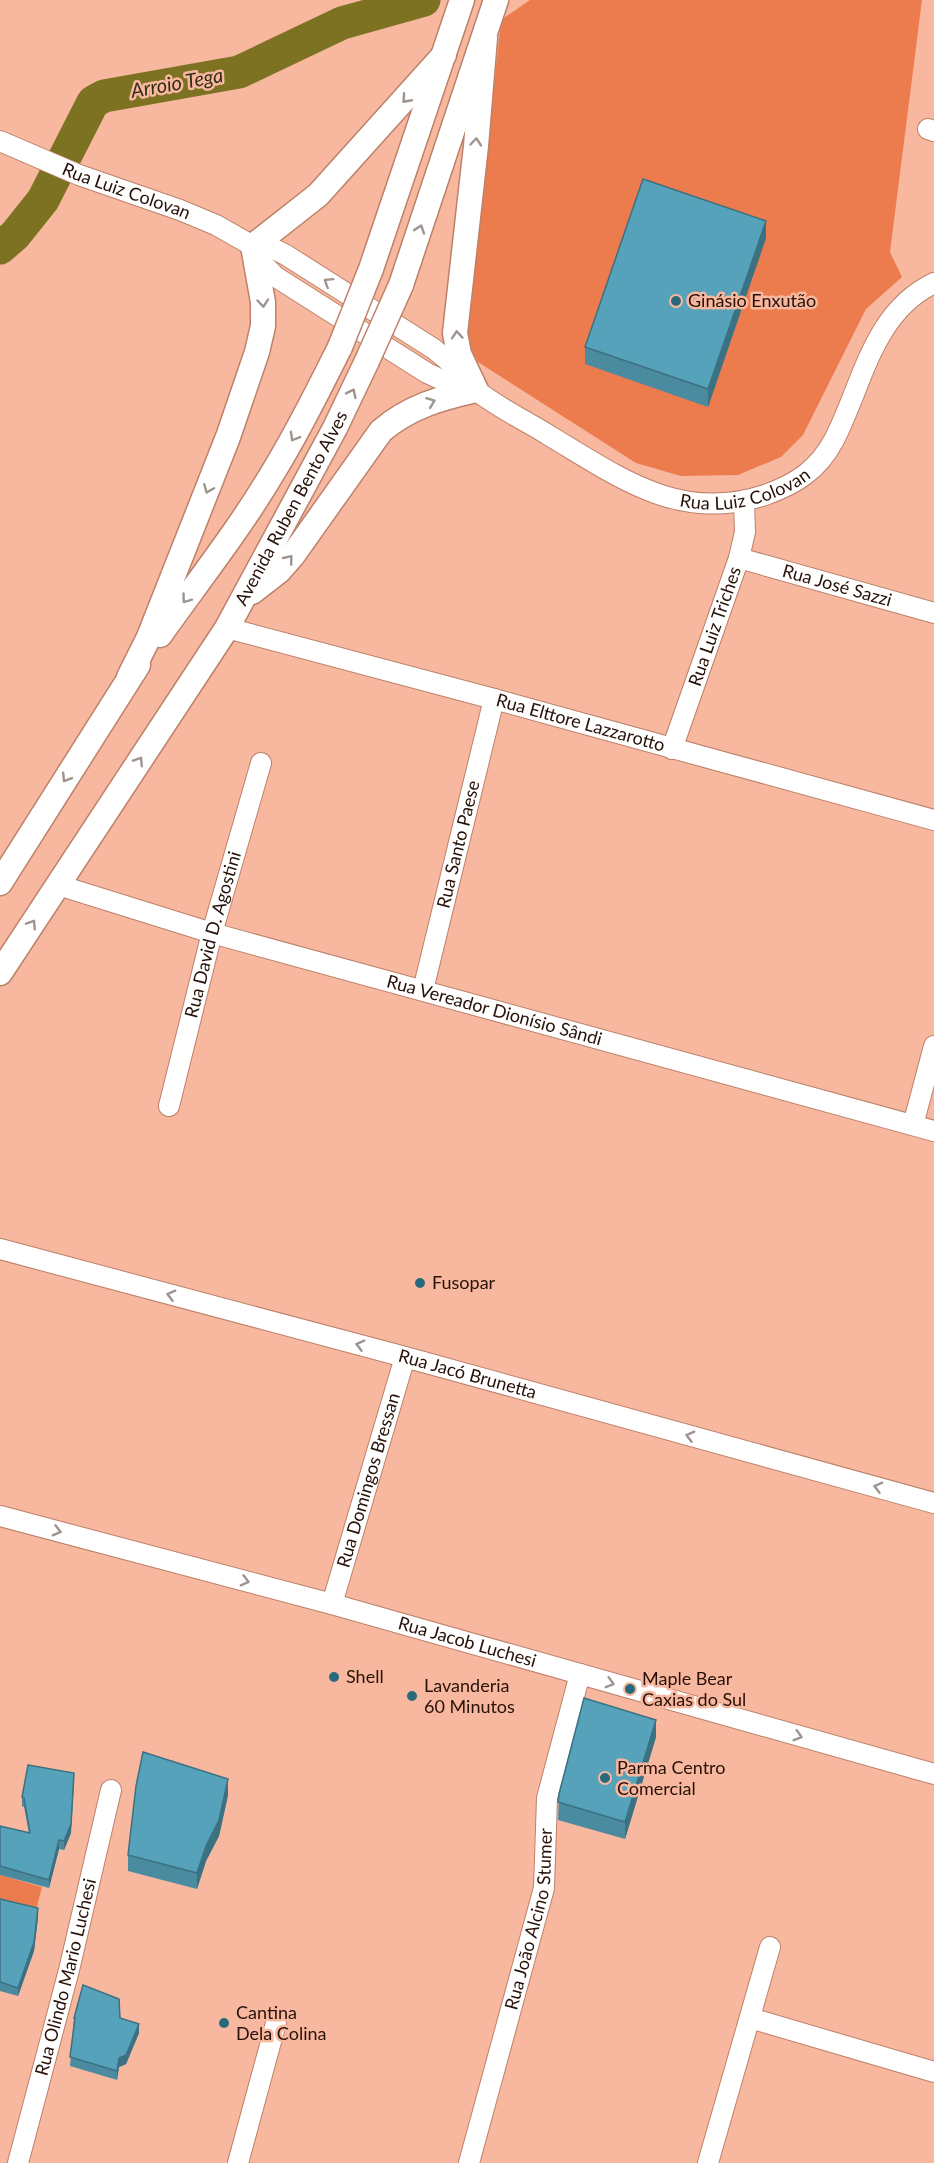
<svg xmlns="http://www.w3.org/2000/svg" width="934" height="2163" viewBox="0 0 934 2163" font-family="Lato,sans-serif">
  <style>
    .green { fill: #ec7b4e }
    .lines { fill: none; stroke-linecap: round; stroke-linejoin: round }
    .river { stroke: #7c7221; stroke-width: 33 }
    .minor-casing { stroke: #bd8069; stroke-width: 22 }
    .major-casing { stroke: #bd8069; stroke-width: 27 }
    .minor { stroke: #fff; stroke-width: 20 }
    .major { stroke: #fff; stroke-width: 24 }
    .major-bridge-casing { stroke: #bd8069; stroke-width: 27; stroke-linecap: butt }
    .major-bridge { stroke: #fff; stroke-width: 24 }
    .wall { fill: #4a8ba0 }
    .shaded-wall { fill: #3c7182 }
    .building { fill: #56a2ba; stroke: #3c7182; stroke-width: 1.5 }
    .oneway { stroke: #9e9490 }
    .poi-dot { fill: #29697d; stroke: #f8b89f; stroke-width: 2 }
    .labels { text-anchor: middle; stroke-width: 5; stroke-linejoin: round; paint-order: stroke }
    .street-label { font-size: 18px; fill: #271108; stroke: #f8b89f }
    .poi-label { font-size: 18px; fill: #271108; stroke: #f8b89f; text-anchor: start }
    .water-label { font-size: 20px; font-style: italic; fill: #312e15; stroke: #f8b89f }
  </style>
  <rect width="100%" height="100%" fill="#f8b89f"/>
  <g class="green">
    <polygon points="530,0 922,0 890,252 902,277 866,309 803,435 781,457 738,475 681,476 636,463 478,362 464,337 461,313 488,146 501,20"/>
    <polygon points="0,1875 42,1887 36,1910 0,1901"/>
  </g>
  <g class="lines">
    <polyline class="river" points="0,248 15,235 43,200 93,102 104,96 239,72 342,23 424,0"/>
    <g class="minor-casing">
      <g id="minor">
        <polyline points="928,129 934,131"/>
        <path id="s1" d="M0,141l79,34 101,35 36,15 37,21 17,1 16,8 148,94c7,6 15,12 21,18 7,7 13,17 22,24 22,17 49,30 73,45 70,42 130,87 215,59 31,-11 53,-25 69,-55 29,-56 38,-127 100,-157"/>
        <polyline points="255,251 263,264 276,277 427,373 449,383 476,390"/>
        <path id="s2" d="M739,558l195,55"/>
        <path id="s3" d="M227,628l267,71 440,121"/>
        <path id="s4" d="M672,749l67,-191 6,-26 -1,-30"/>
        <path id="s5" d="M58,885l154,48 722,198"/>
        <path id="s6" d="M423,990l71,-291"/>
        <path id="s7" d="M169,1106l43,-173 49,-170"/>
        <polyline points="913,1125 934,1046"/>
        <path id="s8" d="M0,1249l405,108 529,146"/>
        <path id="s9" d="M0,1516l332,88 602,170"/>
        <path id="s10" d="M332,1604l73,-247"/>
        <polyline points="750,2018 934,2072"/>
        <path id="s11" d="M18,2163l51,-193 42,-180"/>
        <polyline points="238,2163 276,2023"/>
        <path id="s12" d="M469,2163l75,-275 3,-90 33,-124"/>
        <polyline points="708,2163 770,1947"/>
      </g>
    </g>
    <g class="major-casing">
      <g id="major">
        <polyline points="371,269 462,0"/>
        <polyline points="401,285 496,0"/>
        <path d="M252,592l27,-21 14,-16 88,-124c28,-24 59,-33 95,-41l-17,-36 -4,-21 21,-187 9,-108"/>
        <path d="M160,635c39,-55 81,-108 115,-166 24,-39 44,-80 65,-122"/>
        <polyline points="129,677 149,637 228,437 257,352 263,326 263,302 253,246 318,195 444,55"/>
        <polyline points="0,883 138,665"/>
        <path id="s13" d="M0,973l227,-345 108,-200 32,-67"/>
      </g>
    </g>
    <use href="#minor" class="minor"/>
    <use href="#major" class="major"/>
    <g class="major-bridge-casing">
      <g id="major-bridge">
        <polyline points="340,347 371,269"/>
        <polyline points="367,361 401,285"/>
      </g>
    </g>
    <use href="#major-bridge" class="major-bridge"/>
  </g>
  <g class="wall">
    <polygon points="766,238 708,407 585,364 585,347"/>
    <polygon points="656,1737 625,1839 558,1820 559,1794"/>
    <polygon points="74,1782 71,1833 64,1850 59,1849 49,1888 0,1875 0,1826 29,1833 24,1807 22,1806 22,1797"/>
    <polygon points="228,1795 219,1836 206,1861 197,1889 128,1871 128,1855"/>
    <polygon points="0,1899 38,1917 34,1951 18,1996 0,1991"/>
    <polygon points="74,2018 120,2018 139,2033 126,2064 119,2067 117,2080 70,2066"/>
  </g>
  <g class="shaded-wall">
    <polygon points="766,221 766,238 708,407 708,389"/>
    <polygon points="656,1720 656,1737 625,1839 625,1822"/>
    <polygon points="74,1773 71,1833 64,1850 64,1841"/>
    <polygon points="228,1779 228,1795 219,1836 206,1861 197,1889 197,1873"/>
    <polygon points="59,1840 59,1849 49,1888 49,1880"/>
    <polygon points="38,1908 38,1917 34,1951 18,1996 18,1988"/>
    <polygon points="139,2024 139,2033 126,2064 119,2067 117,2080 117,2071 119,2058"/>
  </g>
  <g class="building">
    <polygon points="643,179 766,221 708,389 585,347"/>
    <polygon points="584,1698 656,1720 625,1822 558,1802 559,1794"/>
    <polygon points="143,1752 228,1779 219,1820 206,1846 197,1873 128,1855 136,1786"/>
    <polygon points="28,1765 74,1773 71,1824 64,1841 59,1840 49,1880 0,1866 0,1826 30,1833 24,1798 22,1797"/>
    <polygon points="0,1899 38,1908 34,1942 18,1988 0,1982"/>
    <polygon points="83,1985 119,1999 120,2018 139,2024 126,2055 119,2058 117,2071 70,2057 75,2018 74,2018"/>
  </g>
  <defs><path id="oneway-chevron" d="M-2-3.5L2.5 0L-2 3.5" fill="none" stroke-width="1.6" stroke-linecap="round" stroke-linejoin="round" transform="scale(1.5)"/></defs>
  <g class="oneway">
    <use href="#oneway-chevron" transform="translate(406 99) rotate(132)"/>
    <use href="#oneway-chevron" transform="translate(476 142) rotate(-85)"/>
    <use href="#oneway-chevron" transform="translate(420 229) rotate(-71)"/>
    <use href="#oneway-chevron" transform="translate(328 282) rotate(-148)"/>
    <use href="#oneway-chevron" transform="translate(263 303) rotate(85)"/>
    <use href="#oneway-chevron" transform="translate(457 335) rotate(-94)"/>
    <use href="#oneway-chevron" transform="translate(352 393) rotate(-64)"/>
    <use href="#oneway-chevron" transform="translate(431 402) rotate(-21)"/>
    <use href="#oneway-chevron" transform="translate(294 437) rotate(120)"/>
    <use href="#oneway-chevron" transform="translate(208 489) rotate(112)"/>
    <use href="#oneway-chevron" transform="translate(289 559) rotate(-51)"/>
    <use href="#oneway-chevron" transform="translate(186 599) rotate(126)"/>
    <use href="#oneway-chevron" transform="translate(139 761) rotate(-57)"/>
    <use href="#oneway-chevron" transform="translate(66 778) rotate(122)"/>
    <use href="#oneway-chevron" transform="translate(32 924) rotate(-57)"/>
    <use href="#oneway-chevron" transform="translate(171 1295) rotate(-165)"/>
    <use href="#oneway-chevron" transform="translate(360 1345) rotate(-165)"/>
    <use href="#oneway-chevron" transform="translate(690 1436) rotate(-165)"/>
    <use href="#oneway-chevron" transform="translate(878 1487) rotate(-165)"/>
    <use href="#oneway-chevron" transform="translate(57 1531) rotate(15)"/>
    <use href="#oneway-chevron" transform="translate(245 1581) rotate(15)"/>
    <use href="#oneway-chevron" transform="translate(610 1683) rotate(16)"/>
    <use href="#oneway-chevron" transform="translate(798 1736) rotate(16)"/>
  </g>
  <g class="poi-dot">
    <circle cx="676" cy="301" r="6"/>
    <circle cx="420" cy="1283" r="6"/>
    <circle cx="334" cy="1677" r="6"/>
    <circle cx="630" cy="1689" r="6"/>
    <circle cx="412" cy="1696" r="6"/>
    <circle cx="605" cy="1778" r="6"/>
    <circle cx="224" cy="2023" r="6"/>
  </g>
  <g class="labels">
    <g class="street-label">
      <text dy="6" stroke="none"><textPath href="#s1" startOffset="136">Rua Luiz Colovan</textPath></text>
      <text dy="6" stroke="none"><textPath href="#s1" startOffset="844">Rua Luiz Colovan</textPath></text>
      <text dy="6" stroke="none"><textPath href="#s13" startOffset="549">Avenida Ruben Bento Alves</textPath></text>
      <text dy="6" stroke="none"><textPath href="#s2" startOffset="102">Rua José Sazzi</textPath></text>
      <text dy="6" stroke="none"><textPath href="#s4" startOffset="130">Rua Luiz Triches</textPath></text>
      <text dy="6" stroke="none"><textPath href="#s3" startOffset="366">Rua Elttore Lazzarotto</textPath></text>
      <text dy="6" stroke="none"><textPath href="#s6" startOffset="150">Rua Santo Paese</textPath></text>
      <text dy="6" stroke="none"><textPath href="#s7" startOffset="177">Rua David D. Agostini</textPath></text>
      <text dy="6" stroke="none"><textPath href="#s5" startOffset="454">Rua Vereador Dionísio Sândi</textPath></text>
      <text dy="6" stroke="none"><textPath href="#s8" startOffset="484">Rua Jacó Brunetta</textPath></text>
      <text dy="6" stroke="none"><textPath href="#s10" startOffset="129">Rua Domingos Bressan</textPath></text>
      <text dy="6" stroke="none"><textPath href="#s9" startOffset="484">Rua Jacob Luchesi</textPath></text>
      <text dy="6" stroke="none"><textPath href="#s12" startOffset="252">Rua João Alcino Stumer</textPath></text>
      <text dy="6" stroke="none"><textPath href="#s11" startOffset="192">Rua Olindo Mario Luchesi</textPath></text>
    </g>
    <g class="poi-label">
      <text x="688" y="307">Ginásio Enxutão</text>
      <text x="432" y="1289">Fusopar</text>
      <text x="346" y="1683">Shell</text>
      <text x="642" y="1685">Maple Bear<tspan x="642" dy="21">Caxias do Sul</tspan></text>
      <text x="424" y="1692">Lavanderia<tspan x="424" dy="21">60 Minutos</tspan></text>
      <text x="617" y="1774">Parma Centro<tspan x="617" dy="21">Comercial</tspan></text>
      <text x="236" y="2019">Cantina<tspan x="236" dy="21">Dela Colina</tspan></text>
    </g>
    <g class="water-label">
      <text transform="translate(177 83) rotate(-10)" y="7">Arroio Tega</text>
    </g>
  </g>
</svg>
